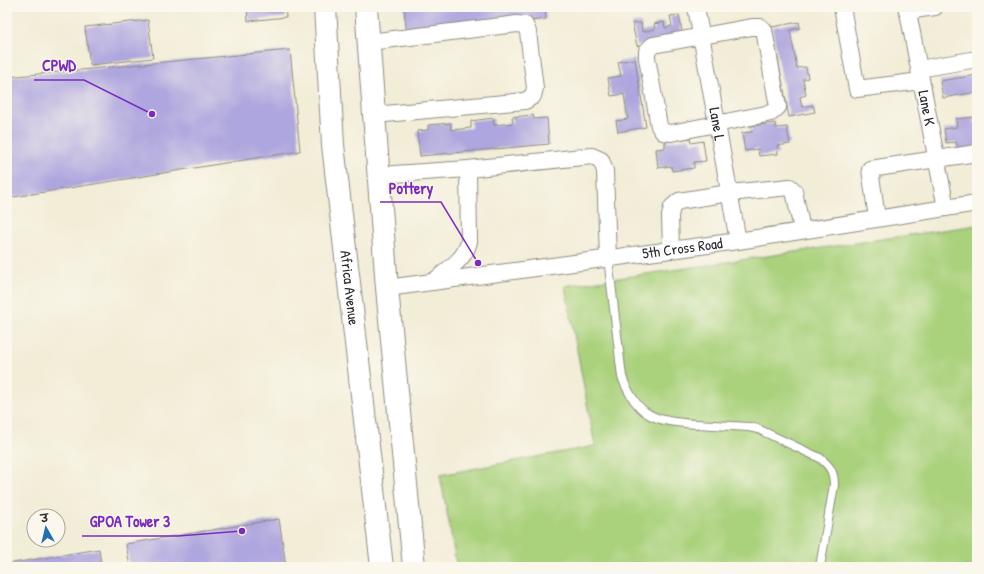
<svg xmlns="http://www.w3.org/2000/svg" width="984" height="574" viewBox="0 0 984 574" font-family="'Patrick Hand','Playpen Sans Deva',sans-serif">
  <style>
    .green { fill: #aad27d; stroke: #6a7e54 }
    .building { fill: #aea6de }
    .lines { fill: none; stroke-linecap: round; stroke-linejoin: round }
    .service-casing { stroke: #8e8c81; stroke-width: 10 }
    .minor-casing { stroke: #8e8c81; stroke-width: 18 }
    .secondary-casing { stroke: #8e8c81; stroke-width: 24 }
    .service { stroke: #fff; stroke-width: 8 }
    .minor { stroke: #fff; stroke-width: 16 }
    .secondary { stroke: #fff; stroke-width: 22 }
    .labels { text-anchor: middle; stroke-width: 3; stroke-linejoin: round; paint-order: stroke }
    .street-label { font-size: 15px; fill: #2b2b2b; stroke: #fbf7ec }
    .leader { fill: none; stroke: #7b2cbf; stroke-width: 1.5 }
    .callout-dot { fill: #7b2cbf; stroke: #fbf7ec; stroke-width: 1.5 }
    .callout-label { font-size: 16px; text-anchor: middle; font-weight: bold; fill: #7b2cbf; stroke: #fbf7ec; stroke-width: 3; stroke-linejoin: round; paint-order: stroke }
  </style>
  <rect width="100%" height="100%" fill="#fbf7ec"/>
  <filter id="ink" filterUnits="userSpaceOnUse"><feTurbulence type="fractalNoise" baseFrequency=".025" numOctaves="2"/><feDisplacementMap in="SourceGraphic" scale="8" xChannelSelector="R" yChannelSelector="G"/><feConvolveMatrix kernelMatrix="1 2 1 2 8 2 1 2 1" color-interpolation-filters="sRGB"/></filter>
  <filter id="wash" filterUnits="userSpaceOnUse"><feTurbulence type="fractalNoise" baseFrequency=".012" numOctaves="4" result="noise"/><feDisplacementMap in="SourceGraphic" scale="16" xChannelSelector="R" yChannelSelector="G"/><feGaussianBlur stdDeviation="0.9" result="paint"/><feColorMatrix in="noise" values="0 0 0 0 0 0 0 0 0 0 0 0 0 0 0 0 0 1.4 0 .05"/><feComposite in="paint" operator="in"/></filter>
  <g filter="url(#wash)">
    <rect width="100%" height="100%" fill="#f2edd7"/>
    <polygon class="green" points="977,225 977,567 457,567 440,475 595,446 565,286"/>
    <g id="blocks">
      <g class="building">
        <polygon points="247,7 285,7 286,17 248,21"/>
        <polygon points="415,7 545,7 546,19 407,36 404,8"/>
        <polygon points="679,15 683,37 637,46 632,23 641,23 642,32 655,29 654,24 664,22 665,28 672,26 670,16"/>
        <polygon points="148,20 153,58 90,65 85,27"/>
        <polygon points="799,22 800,28 790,30 797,68 806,67 808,78 803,79 806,95 800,97 802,107 813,105 815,112 789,117 772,27"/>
        <polygon points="290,50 300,151 7,198 7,77"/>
        <polygon points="635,59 646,127 618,132 616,121 628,119 624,94 611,96 608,78 621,76 618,62"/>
        <polygon points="977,75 977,92 943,98 940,81"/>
        <polygon points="533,115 534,119 547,118 549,144 420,156 417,131 428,130 428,125 451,123 451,130 471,128 471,121 493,118 494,125 513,123 512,117"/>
        <polygon points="974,117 974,123 977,123 977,147 958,150 956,142 946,143 944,129 957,127 956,119"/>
        <polygon points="775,123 776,128 787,127 790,144 777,146 778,154 759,156 758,149 745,151 742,133 752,132 751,126"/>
        <polygon points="690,138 691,143 703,141 706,161 694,162 694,168 672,171 671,166 658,168 656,149 665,148 665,142"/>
        <polygon points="279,519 286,567 130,567 126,544"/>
        <polygon points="99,549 101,567 7,567 7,564"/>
      </g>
    </g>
  </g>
  <g filter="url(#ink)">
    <use href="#blocks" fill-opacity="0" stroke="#8e8c81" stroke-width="1"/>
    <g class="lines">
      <g class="service-casing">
        <path id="service" d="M608,258l14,119c16,41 33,44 74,47 18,1 35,2 53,3l9,2 62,29c10,8 14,14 14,27l-14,82"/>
      </g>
      <g class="minor-casing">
        <g id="minor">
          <path id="s1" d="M696,7l42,234"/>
          <polyline points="842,7 857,89 921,81"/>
          <path id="s2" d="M907,7l39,201"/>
          <polyline points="907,11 935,7"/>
          <polygon points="752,27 761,27 764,30 778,107 771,113 671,133 663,132 659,126 647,58 647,51 653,45"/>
          <polyline points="369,42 517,24 525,25 528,32 535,88 533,96 525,101 374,115"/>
          <polyline points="919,69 977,59"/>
          <polyline points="379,175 468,169 592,156 601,160 605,171 608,258"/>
          <polyline points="877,218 870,169 977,153"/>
          <polyline points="671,250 670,216 672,207 679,201 729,193 790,187 794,191 802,230"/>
          <path d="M433,282c14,-12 33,-23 36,-41l-1,-72"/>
          <path id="s3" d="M387,288l351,-47 239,-38"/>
        </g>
      </g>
      <g class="secondary-casing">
        <g id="secondary">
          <path id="s4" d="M325,7l8,138 49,422"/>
          <polyline points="366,7 387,288 414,567"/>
        </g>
      </g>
      <use href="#service" class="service"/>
      <use href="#minor" class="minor"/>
      <use href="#secondary" class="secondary"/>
    </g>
  </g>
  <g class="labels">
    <g class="street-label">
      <text dy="5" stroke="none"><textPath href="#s2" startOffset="103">Lane K</textPath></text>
      <text dy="5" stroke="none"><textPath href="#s1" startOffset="119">Lane L</textPath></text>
      <text dy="5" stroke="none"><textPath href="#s3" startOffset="298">5th Cross Road</textPath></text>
      <text dy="5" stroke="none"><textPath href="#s4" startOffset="282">Africa Avenue</textPath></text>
    </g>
  </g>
  <path class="leader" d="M152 114L84 80H34M478 263L441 202H380M242 531L178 536H82"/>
  <g class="callout-dot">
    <circle cx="152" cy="114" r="4"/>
    <circle cx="478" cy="263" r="4"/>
    <circle cx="242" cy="531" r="4"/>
  </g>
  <g class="callout-label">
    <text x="59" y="71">CPWD</text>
    <text x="411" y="194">Pottery</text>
    <text x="130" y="527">GPOA Tower 3</text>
  </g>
  <rect width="984" height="574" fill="none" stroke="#fbf7ec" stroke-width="24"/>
  <g transform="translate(46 528) rotate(352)"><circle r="19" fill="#fbf7ec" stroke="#a8a59f"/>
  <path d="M0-3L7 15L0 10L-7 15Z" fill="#1f6fb2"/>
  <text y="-6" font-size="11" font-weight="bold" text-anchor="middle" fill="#2b2b2b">उ</text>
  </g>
</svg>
